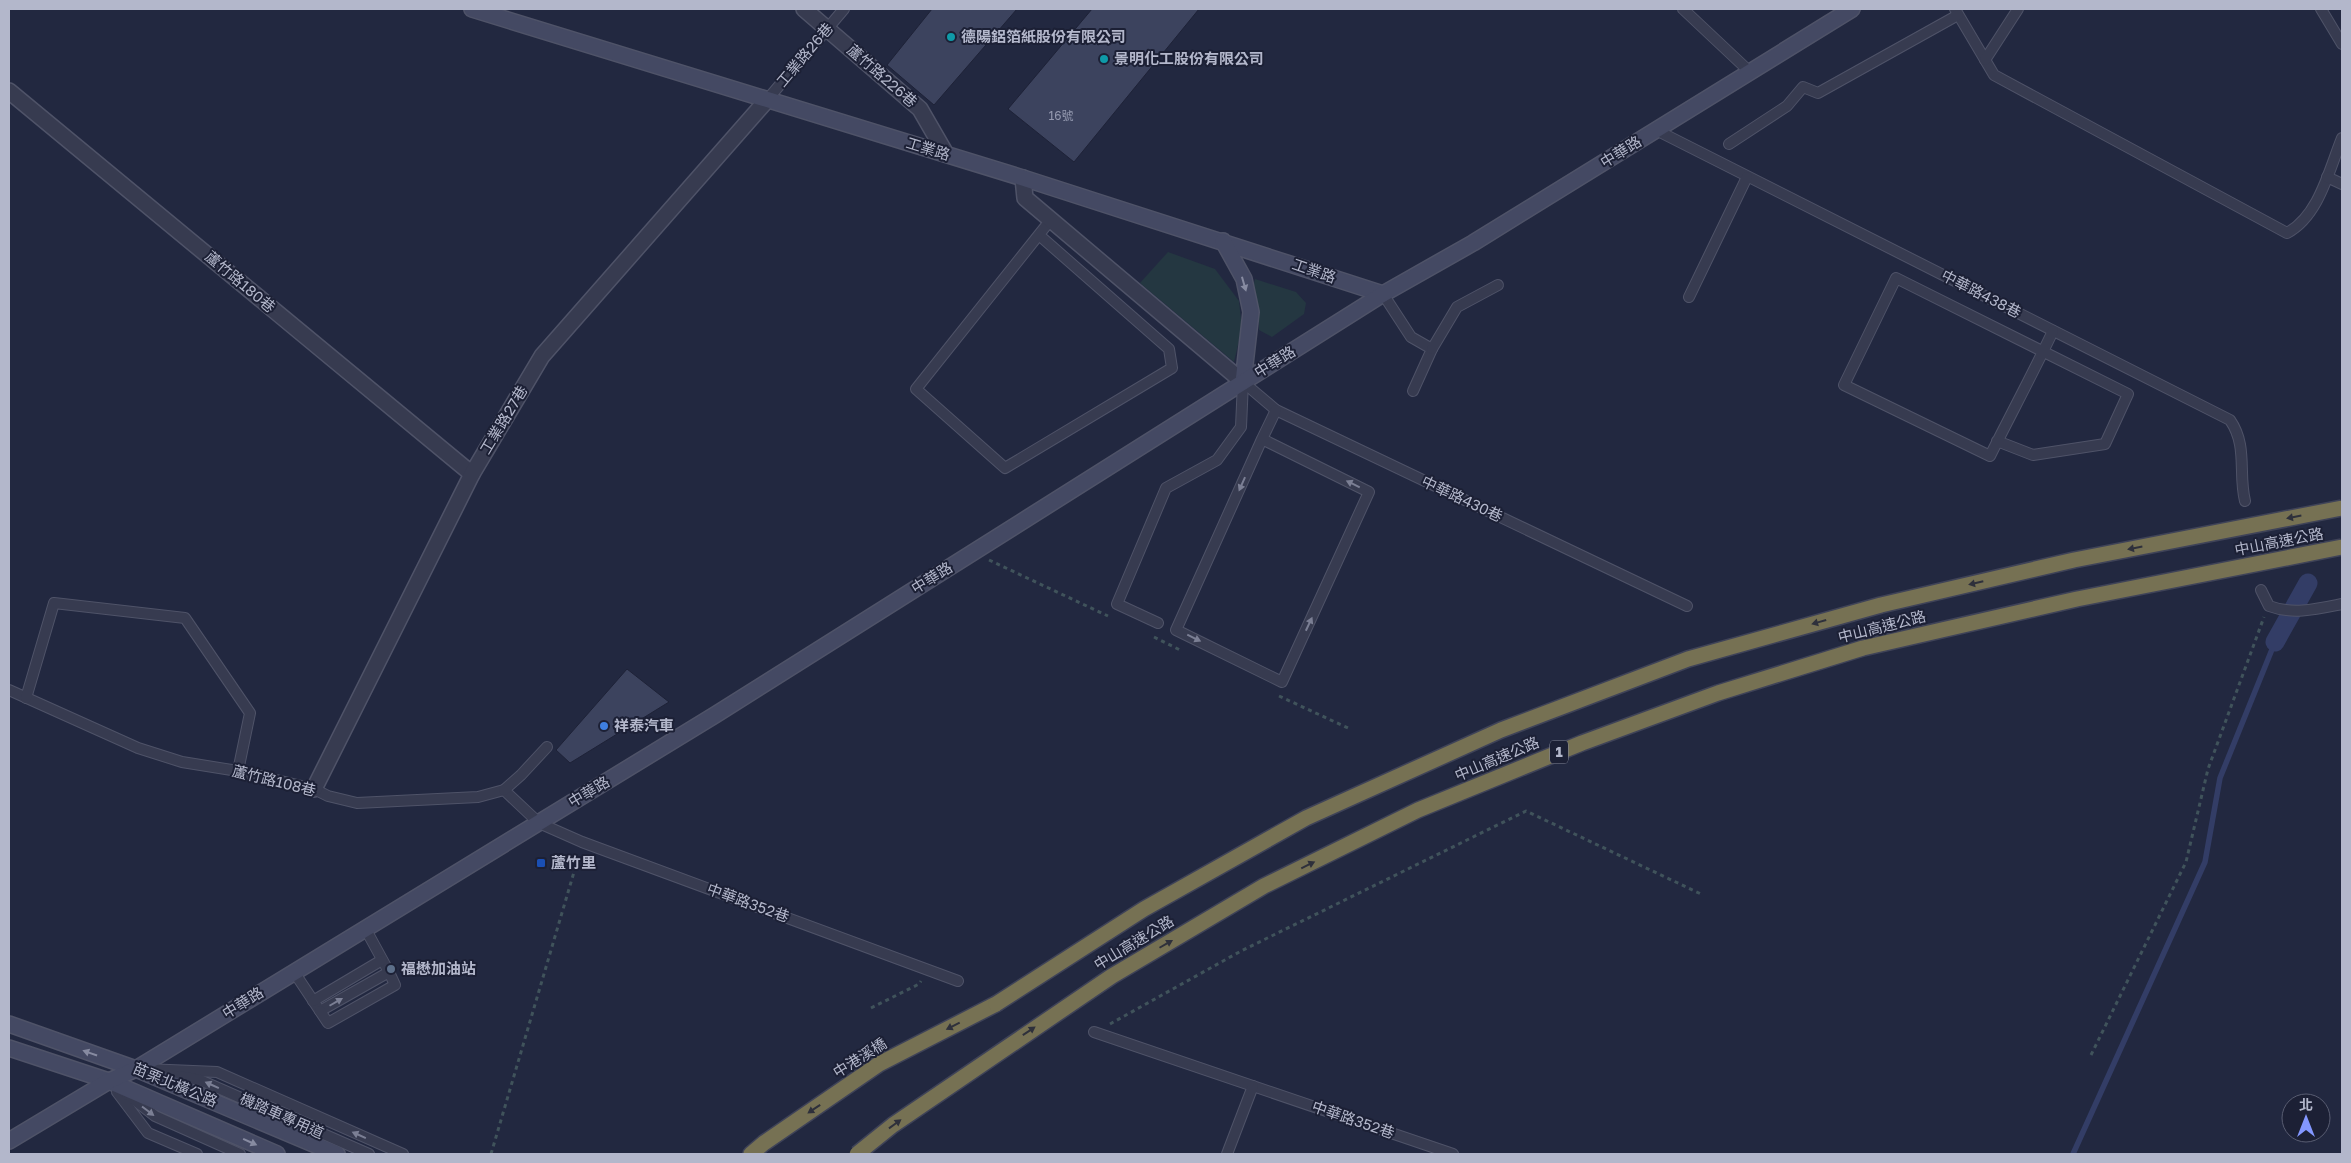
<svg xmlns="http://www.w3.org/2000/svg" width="2351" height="1163" viewBox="0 0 2351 1163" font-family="'Golos Text','Noto Sans TC',sans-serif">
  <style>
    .green { fill: #243741 }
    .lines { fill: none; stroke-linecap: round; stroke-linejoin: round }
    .stream { stroke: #333d66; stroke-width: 5.5 }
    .canal { stroke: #333d66; stroke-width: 19 }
    .building { fill: #3c435e; stroke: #1e2237 }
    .lane-casing { stroke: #4f5368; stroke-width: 12 }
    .street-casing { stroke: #4f5368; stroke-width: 18 }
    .secondary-casing { stroke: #4f5368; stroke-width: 18 }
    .highway-casing { stroke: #3f4358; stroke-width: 18 }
    .path { stroke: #40535b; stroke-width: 3; stroke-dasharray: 4 4; stroke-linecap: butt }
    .lane { stroke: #373b50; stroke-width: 10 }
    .street { stroke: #373b50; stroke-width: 15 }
    .secondary { stroke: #444963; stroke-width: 15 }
    .highway { stroke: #767153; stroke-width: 15 }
    .highway-bridge-casing { stroke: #3f4358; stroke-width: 18; stroke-linecap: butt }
    .highway-bridge { stroke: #767153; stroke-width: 15 }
    .oneway { fill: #878ba1 }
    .oneway2 { fill: #7b7f94 }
    .oneway3 { fill: #2e303b }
    .culture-dot { fill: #0f9aa8; stroke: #1c2035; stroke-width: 2 }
    .shop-dot { fill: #3f7fe0; stroke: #1c2035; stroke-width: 2 }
    .transit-dot { fill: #1a4fb4; stroke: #1c2035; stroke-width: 2 }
    .service-dot { fill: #5c6f8a; stroke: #1c2035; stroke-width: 2 }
    .labels { text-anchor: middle; stroke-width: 4; stroke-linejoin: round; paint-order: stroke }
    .number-label { font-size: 12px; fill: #959ab0 }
    .shield { fill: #1c2035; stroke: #868a9e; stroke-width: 1 }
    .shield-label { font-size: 14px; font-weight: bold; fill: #b3b7cb }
    .poi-label { font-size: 15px; font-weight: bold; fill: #b3b7cb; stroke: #1c2035; text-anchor: start }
    .street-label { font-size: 15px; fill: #b3b7cb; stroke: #1c2035 }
  </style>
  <rect width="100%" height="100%" fill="#222840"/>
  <g class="green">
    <polygon points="1168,252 1215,269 1239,301 1242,328 1234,362 1140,283"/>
    <polygon points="1255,279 1296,292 1306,303 1304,314 1272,337 1259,330 1259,309 1253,287"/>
  </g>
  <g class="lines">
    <polyline class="stream" points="2073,1154 2205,862 2220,778 2275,642"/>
    <polyline class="canal" points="2275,642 2308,583"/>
  </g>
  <g class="building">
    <polygon points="932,9 1017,9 934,105 887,65"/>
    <polygon points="1092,9 1199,9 1074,162 1008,109"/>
    <polygon points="627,669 669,702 570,763 556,750"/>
  </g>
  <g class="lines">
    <g class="lane-casing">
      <g id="lane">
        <polyline points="1683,9 1750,72"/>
        <path d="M1955,9l39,66 293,158c32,-17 42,-63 55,-95"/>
        <polyline points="2321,9 2342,44"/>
        <polyline points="1985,60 2018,9"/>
        <polyline points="767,100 844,9"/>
        <path d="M1656,130l574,290c18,26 8,53 15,81"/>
        <polyline points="1729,144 1787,106 1803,87 1818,93 1958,15"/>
        <polyline points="2327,177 2342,184"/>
        <polyline points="1039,235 1169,349 1172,368 1005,468 916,389 1045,227 1051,220"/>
        <polyline points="1383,294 1411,337 1432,349 1413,391"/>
        <polyline points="1689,297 1747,177"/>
        <polyline points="1432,349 1457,307 1498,285"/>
        <polyline points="1243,382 1276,410 1687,606"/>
        <polyline points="1262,439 1369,492 1282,682 1176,630 1262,439 1276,410"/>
        <path d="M1997,441l36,14 72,-11 23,-50 -232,-116 -52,107 146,71c21,-42 43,-83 63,-125"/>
        <path d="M2261,590l8,16c24,9 48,3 73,-2"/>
        <polyline points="1158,623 1117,604 1166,488 1217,460 1241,427 1243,382"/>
        <polyline points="9,690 138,748 182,762 238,771 314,789 328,796 357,803 478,797 504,790 539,823 582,842 958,981"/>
        <polyline points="26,698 54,603 185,618 250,713 238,771"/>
        <polyline points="504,790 521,775 547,747"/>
        <polyline points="294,972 320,1011 389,972 365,928"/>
        <polyline points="313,1001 382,960"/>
        <polyline points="320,1011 328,1023 395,985 389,972"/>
        <polyline points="1094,1032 1453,1154"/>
        <polyline points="145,1069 217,1072 403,1154"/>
        <polyline points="179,1076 200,1080 369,1154"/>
        <polyline points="117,1092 148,1133 197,1154"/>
        <polyline points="124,1092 155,1116 240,1154"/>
        <polyline points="1227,1154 1253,1086"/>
      </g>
    </g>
    <g class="street-casing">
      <g id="street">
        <polyline points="804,9 920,109 946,154"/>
        <polyline points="9,91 472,474"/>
        <polyline points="1023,178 1025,198 1243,382"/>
        <polyline points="314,789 472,474 542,356 767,100"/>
      </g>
    </g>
    <g class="secondary-casing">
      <g id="secondary">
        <polyline points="472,9 1023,178 1383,294"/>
        <polyline points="1223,241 1244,279 1251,312 1243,382"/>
        <polyline points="9,1024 136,1069 337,1154"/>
        <polyline points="9,1048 109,1081 277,1154"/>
        <polyline points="9,1141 109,1081 136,1069 715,715 1383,294 1473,243 1852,9"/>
      </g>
    </g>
    <g class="highway-casing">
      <polyline id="highway" points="751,1154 764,1143 879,1064 996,1004"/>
    </g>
    <g class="path">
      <polyline points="989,560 1108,616"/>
      <polyline points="1154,637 1182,651"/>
      <polyline points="1279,696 1348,728"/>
      <polyline points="871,1008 919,984 921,981"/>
      <polyline points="1110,1024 1241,951 1526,811 1701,894"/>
      <polyline points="2091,1055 2186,862 2208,769 2264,617"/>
      <polyline points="491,1154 579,855"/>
    </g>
    <use href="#lane" class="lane"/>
    <use href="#street" class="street"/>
    <use href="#secondary" class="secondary"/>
    <use href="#highway" class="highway"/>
    <g class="highway-bridge-casing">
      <g id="highway-bridge">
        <polyline points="996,1004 1144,909 1306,818 1501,730 1688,659 1881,605 2074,560 2342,508"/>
        <polyline points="857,1154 893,1125 1112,976 1264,886 1418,810 1582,743 1718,693 1863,648 2077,599 2342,547"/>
      </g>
    </g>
    <use href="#highway-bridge" class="highway-bridge"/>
  </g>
  <defs><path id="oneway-solid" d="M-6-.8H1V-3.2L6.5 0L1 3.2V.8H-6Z" transform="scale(1.25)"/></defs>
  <g class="oneway">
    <use href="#oneway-solid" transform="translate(1244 284) rotate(74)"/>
    <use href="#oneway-solid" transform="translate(90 1053) rotate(-161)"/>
    <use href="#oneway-solid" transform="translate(250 1142) rotate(24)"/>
  </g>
  <g class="oneway2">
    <use href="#oneway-solid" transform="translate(1242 484) rotate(114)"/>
    <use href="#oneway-solid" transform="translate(1353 484) rotate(-154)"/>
    <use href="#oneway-solid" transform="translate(1309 624) rotate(-65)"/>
    <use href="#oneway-solid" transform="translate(1194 638) rotate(26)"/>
    <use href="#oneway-solid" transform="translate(336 1002) rotate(-30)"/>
    <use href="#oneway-solid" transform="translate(212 1085) rotate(-156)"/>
    <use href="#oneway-solid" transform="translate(148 1111) rotate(37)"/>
    <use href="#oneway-solid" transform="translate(359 1135) rotate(-156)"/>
  </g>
  <g class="oneway3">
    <use href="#oneway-solid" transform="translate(2294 517) rotate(169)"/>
    <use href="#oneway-solid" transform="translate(2135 548) rotate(169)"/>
    <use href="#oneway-solid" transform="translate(1976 583) rotate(167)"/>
    <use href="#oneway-solid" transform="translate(1819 622) rotate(164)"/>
    <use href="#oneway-solid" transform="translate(1308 865) rotate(-26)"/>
    <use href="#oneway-solid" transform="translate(1166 944) rotate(-30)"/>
    <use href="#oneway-solid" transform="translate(953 1026) rotate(153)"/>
    <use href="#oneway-solid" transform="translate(1029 1031) rotate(-34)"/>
    <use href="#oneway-solid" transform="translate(814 1109) rotate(146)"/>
    <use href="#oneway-solid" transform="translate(895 1124) rotate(-36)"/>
  </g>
  <g class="culture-dot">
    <circle cx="951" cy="37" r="5"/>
    <circle cx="1104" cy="59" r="5"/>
  </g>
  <circle class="shop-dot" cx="604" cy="726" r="5"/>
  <rect class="transit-dot" x="536" y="858" width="10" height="10" rx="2.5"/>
  <circle class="service-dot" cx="391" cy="969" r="5"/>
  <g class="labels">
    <g class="number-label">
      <text x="1061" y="120">16號</text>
    </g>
    <rect class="shield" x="1550" y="740.5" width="18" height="23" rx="4"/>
    <g class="shield-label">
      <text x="1559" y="757">1</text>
    </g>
    <g class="poi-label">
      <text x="961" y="42">德陽鋁箔紙股份有限公司</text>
      <text x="1114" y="64">景明化工股份有限公司</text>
      <text x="614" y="731">祥泰汽車</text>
      <text x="551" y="868">蘆竹里</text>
      <text x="401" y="974">福懋加油站</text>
    </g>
    <g class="street-label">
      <text transform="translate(805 55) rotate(-50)" y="5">工業路26巷</text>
      <text transform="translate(882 76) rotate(41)" y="5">蘆竹路226巷</text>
      <text transform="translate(928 149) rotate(17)" y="5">工業路</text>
      <text transform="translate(1621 152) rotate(-32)" y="5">中華路</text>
      <text transform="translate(1314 271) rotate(19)" y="5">工業路</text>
      <text transform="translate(240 282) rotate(40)" y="5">蘆竹路180巷</text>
      <text transform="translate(1981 294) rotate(27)" y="5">中華路438巷</text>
      <text transform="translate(1275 362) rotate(-32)" y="5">中華路</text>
      <text transform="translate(504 420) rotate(-59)" y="5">工業路27巷</text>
      <text transform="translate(1462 499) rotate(25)" y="5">中華路430巷</text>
      <text transform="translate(2279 542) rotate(-11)" y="5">中山高速公路</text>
      <text transform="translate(932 578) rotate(-32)" y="5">中華路</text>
      <text transform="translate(1882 627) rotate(-14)" y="5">中山高速公路</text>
      <text transform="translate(1497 759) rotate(-23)" y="5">中山高速公路</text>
      <text transform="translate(274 781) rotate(14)" y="5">蘆竹路108巷</text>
      <text transform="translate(589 792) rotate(-31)" y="5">中華路</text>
      <text transform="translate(748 903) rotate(20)" y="5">中華路352巷</text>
      <text transform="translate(1134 943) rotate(-31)" y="5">中山高速公路</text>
      <text transform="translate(243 1003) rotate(-32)" y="5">中華路</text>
      <text transform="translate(860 1058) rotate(-32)" y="5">中港溪橋</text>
      <text transform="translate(175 1085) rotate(23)" y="5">苗栗北橫公路</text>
      <text transform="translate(282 1116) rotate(24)" y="5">機踏車專用道</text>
      <text transform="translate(1353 1120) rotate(19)" y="5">中華路352巷</text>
    </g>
  </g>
  <rect width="2351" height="1163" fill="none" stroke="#b3b7cb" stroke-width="20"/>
  <g transform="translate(2306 1118)"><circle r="24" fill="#1c2035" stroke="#585c71"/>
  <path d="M0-4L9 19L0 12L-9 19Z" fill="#8397ff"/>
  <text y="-8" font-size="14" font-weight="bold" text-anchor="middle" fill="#b3b7cb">北</text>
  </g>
</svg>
